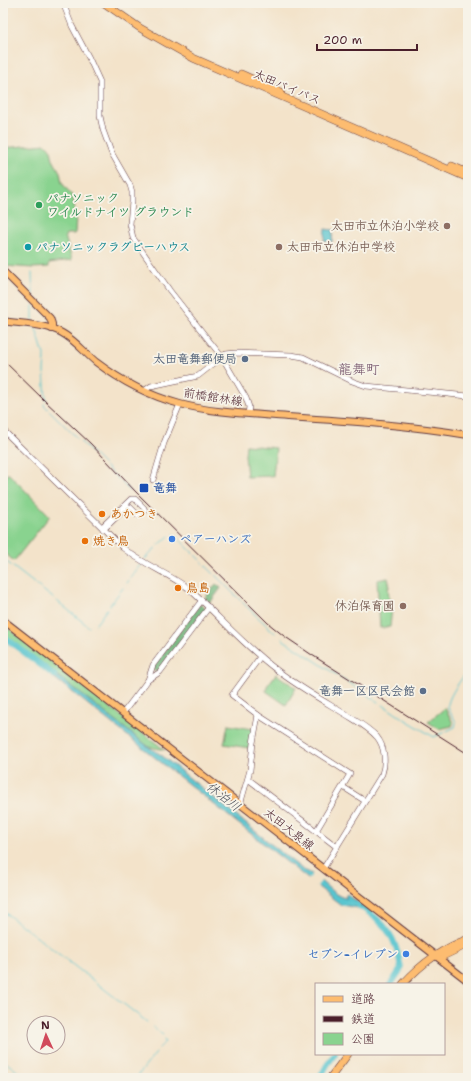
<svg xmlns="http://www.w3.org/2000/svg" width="471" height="1081" viewBox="0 0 471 1081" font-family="'Shantell Sans','Klee One',sans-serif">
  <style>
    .green { fill: #89d38f; stroke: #6a795d }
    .forest { fill: #6eb57a; stroke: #5c6a52 }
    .water { fill: #58c5cf; stroke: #51727d }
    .pier { fill: #f3e3ca }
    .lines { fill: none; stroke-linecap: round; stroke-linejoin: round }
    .stream { stroke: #58c5cf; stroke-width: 1 }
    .river { stroke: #58c5cf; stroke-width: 6 }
    .minor-casing { stroke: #633c43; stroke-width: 6 }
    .major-casing { stroke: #633c43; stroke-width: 8 }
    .highway-casing { stroke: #633c43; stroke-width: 8 }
    .minor { stroke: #fff; stroke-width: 5 }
    .major { stroke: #fdbc6f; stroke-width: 6 }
    .highway { stroke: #fdbc6f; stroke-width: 7 }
    .rail { stroke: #4a1f2b; stroke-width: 1 }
    .leisure-dot { fill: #2e9e5b; stroke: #f7f3e8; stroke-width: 1.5 }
    .education-dot { fill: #8d6e63; stroke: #f7f3e8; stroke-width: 1.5 }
    .culture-dot { fill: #0f9aa8; stroke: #f7f3e8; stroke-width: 1.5 }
    .service-dot { fill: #5c6f8a; stroke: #f7f3e8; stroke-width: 1.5 }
    .transit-dot { fill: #1a4fb4; stroke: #f7f3e8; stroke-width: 1.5 }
    .food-dot { fill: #e8710a; stroke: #f7f3e8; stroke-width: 1.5 }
    .shop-dot { fill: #3f7fe0; stroke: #f7f3e8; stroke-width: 1.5 }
    .labels { text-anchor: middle; stroke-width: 3.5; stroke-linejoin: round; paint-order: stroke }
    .street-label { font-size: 12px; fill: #4a1f2b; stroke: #f7f3e8 }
    .leisure-label { font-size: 12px; font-weight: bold; fill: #27864d; stroke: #f7f3e8; text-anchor: start }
    .education-label { font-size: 12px; font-weight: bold; fill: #785e54; stroke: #f7f3e8; text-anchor: end }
    .culture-label { font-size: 12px; font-weight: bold; fill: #0d838f; stroke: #f7f3e8; text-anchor: start }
    .service-label { font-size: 12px; font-weight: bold; fill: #4e5e75; stroke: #f7f3e8; text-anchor: end }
    .transit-label { font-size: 12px; font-weight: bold; fill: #164399; stroke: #f7f3e8; text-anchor: start }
    .food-label { font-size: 12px; font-weight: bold; fill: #c56008; stroke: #f7f3e8; text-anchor: start }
    .shop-label { font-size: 12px; font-weight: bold; fill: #366cbe; stroke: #f7f3e8; text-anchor: start }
    .water-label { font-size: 13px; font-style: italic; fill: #4e515c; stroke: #f7f3e8 }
    .quarter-label { font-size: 14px; fill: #725169; stroke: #f7f3e8 }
  </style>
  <rect width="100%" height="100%" fill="#f7f3e8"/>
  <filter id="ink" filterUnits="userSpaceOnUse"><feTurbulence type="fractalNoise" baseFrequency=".025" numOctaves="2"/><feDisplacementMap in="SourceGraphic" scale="8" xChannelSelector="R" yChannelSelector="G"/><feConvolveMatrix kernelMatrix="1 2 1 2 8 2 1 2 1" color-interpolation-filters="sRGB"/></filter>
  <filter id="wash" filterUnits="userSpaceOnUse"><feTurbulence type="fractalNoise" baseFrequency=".012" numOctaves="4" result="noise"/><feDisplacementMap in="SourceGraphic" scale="16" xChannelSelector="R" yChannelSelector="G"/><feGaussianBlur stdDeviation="0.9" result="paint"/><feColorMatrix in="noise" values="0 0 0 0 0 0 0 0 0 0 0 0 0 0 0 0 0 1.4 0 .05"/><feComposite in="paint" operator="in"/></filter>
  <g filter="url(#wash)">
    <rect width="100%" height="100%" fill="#f3e3ca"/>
    <g class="green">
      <polygon points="46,144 51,150 53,160 60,172 62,183 73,197 76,217 75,233 74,234 66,234 65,236 72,260 49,263 49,267 33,268 4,266 3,148"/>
      <polygon points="246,445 276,448 273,476 247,477 245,455"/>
      <polygon points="7,474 9,474 49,515 49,517 14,561 3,552 3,480"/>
      <polygon points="388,578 390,587 388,587 390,608 392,608 390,627 380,628 377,580"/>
      <polygon points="3,624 165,750 149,747 3,634"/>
      <polygon points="276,674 296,688 286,705 266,691 267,686"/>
      <polygon points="445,708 453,723 452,726 439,729 428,722"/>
      <polygon points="228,725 253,729 249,748 224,744"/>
    </g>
    <g class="forest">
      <polygon points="216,584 221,588 210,603 205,598"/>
      <polygon points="200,604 206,609 157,672 153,670 154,666"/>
    </g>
    <g class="water">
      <polygon points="325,229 333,230 332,242 324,241"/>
      <path d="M50,670l100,78 11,7 142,115c16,4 30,28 44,28l-2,-2 2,-2 17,13v2l-23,-4 -294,-233z"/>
    </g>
    <polygon class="pier" points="314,872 323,879 316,887 308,880"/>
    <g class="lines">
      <g class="stream">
        <polyline points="32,273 33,296"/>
        <polyline points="33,321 33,306"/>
        <polyline points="36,329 45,358 44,371 46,400"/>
        <polyline points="44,404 44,405 130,491"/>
        <polyline points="174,534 248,608 275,633"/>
        <polyline points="159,545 169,536"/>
        <polyline points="3,559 53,598"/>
        <polyline points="145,559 155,549"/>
        <polyline points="127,583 140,565"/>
        <polyline points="57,601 89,627"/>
        <polyline points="110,605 123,588"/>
        <polyline points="96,624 107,609"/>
        <polyline points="282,639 378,702"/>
        <path d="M383,705l18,12 33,20 21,-10 1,-5c-2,-4 -6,-9 -8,-14 -2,-8 12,-27 17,-34l3,-2"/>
        <polyline points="3,911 147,1022"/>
        <polyline points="153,1027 163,1035"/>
        <polyline points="159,1048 165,1042 164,1040"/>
        <polyline points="3,1060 26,1078"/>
        <polyline points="136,1078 156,1053"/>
      </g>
      <g class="river">
        <polyline points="3,636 54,675"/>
        <path d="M358,905c27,17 39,32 43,64l-10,15"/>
        <polyline points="320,1078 327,1065 335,1054"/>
      </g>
    </g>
  </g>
  <g filter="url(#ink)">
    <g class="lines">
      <g class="minor-casing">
        <g id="minor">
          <polyline points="63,3 72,26 89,58 100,82 100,116 103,130 111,152 130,185 132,192 132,202 130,224 133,238 170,291 222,357 246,398 249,407 248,414"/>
          <polyline points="144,391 151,386 198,376 222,357 226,354 235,353 291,355 303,357 352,381 366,386 468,396"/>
          <path d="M3,430l120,118c20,16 44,25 65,40 30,27 57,59 90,83 21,16 44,29 67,43 11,7 23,13 32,23 8,10 9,25 5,37l-59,95"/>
          <polyline points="153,480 164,443 180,404"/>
          <polygon points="131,499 135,499 144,508 145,511 141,515 138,515 130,507 127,507 106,527 103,529 104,525"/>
          <polyline points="260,657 232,695 258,715 350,774 316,831"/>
          <polyline points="148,680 160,672 209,607"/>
          <polyline points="123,713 148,680 153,665 202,600"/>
          <polyline points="248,779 337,847"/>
          <polyline points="343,787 365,801"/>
          <polyline points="240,805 250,770 253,743 258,715"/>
        </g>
      </g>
      <g class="major-casing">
        <g id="major">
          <polyline points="3,271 50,318 52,324 52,329"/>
          <path d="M3,321c18,3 43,3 59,12 13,7 23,20 34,29 25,19 54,34 84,42 34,9 72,10 108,13 60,4 120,8 180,18"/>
          <polyline points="3,620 468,981"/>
        </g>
      </g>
      <g class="highway-casing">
        <g id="highway">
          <polyline points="104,3 140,28 193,58 468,178"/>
          <polyline points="241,74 281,92"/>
          <polyline points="452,166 468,173"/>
          <polyline points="441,957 468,944"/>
          <path d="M403,984c18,-20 40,-36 65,-45"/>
          <polyline points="330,1078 348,1054"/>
        </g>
      </g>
      <use href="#minor" class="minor"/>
      <use href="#major" class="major"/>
      <use href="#highway" class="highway"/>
      <polyline class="rail" points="3,360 44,400 91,444 135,491 268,623 284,636 312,655 468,754"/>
    </g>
  </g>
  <circle class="leisure-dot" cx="39" cy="205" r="4"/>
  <g class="education-dot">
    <circle cx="447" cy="226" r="4"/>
    <circle cx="279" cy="247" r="4"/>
    <circle cx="403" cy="606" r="4"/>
  </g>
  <circle class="culture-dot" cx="28" cy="247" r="4"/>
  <g class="service-dot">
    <circle cx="245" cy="359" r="4"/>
    <circle cx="423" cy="691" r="4"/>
  </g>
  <rect class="transit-dot" x="139" y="483" width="10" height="10" rx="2"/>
  <g class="food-dot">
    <circle cx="102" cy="514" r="4"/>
    <circle cx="85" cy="541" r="4"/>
    <circle cx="178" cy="588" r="4"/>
  </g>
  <g class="shop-dot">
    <circle cx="172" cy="539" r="4"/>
    <circle cx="406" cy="954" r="4"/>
  </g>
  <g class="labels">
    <g class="street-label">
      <text transform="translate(287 87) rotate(23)" y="4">太田バイパス</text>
      <text transform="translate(213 397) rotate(9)" y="4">前橋館林線</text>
      <text transform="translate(289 829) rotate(38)" y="4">太田大泉線</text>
    </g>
    <g class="leisure-label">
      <text x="47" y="202">パナソニック<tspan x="47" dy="14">ワイルドナイツ グラウンド</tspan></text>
    </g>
    <g class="education-label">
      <text x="439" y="230">太田市立休泊小学校</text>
      <text x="287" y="251" text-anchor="start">太田市立休泊中学校</text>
      <text x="395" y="610">休泊保育園</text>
    </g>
    <g class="culture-label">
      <text x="36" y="251">パナソニックラグビーハウス</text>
    </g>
    <g class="service-label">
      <text x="237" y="363">太田竜舞郵便局</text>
      <text x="415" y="695">竜舞一区区民会館</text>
    </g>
    <g class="transit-label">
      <text x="153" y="492">竜舞</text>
    </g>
    <g class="food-label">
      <text x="110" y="518">あかつき</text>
      <text x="93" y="545">焼き鳥</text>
      <text x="186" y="592">鳥島</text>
    </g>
    <g class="shop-label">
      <text x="180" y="543">ペアーハンズ</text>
      <text x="398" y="958" text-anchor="end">セブン-イレブン</text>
    </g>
    <g class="water-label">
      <text transform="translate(224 796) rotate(38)" y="5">休泊川</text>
    </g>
    <g class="quarter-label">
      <text x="359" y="374">龍舞町</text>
    </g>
  </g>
  <rect width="471" height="1081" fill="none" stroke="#f7f3e8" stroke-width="16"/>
  <rect x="315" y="983" width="130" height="72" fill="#f7f3e8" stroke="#b29e9c"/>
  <rect x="323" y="996" width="20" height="6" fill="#fdbc6f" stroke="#b29e9c"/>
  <text x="351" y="1003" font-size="12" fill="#4a1f2b">道路</text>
  <rect x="323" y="1016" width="20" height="6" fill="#4a1f2b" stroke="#b29e9c"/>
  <text x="351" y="1023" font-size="12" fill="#4a1f2b">鉄道</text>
  <rect x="323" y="1033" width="20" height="12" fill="#89d38f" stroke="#b29e9c"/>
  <text x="351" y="1043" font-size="12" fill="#4a1f2b">公園</text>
  <g transform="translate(46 1035) rotate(357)"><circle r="19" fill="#f7f3e8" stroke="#b29e9c"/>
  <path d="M0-3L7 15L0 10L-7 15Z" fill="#d1495b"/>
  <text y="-6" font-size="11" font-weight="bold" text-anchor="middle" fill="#4a1f2b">N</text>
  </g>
  <path d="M317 44v6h100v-6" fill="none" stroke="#4a1f2b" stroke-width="2"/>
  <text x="323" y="44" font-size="12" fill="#4a1f2b" stroke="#f7f3e8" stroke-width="3" paint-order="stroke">200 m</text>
</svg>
